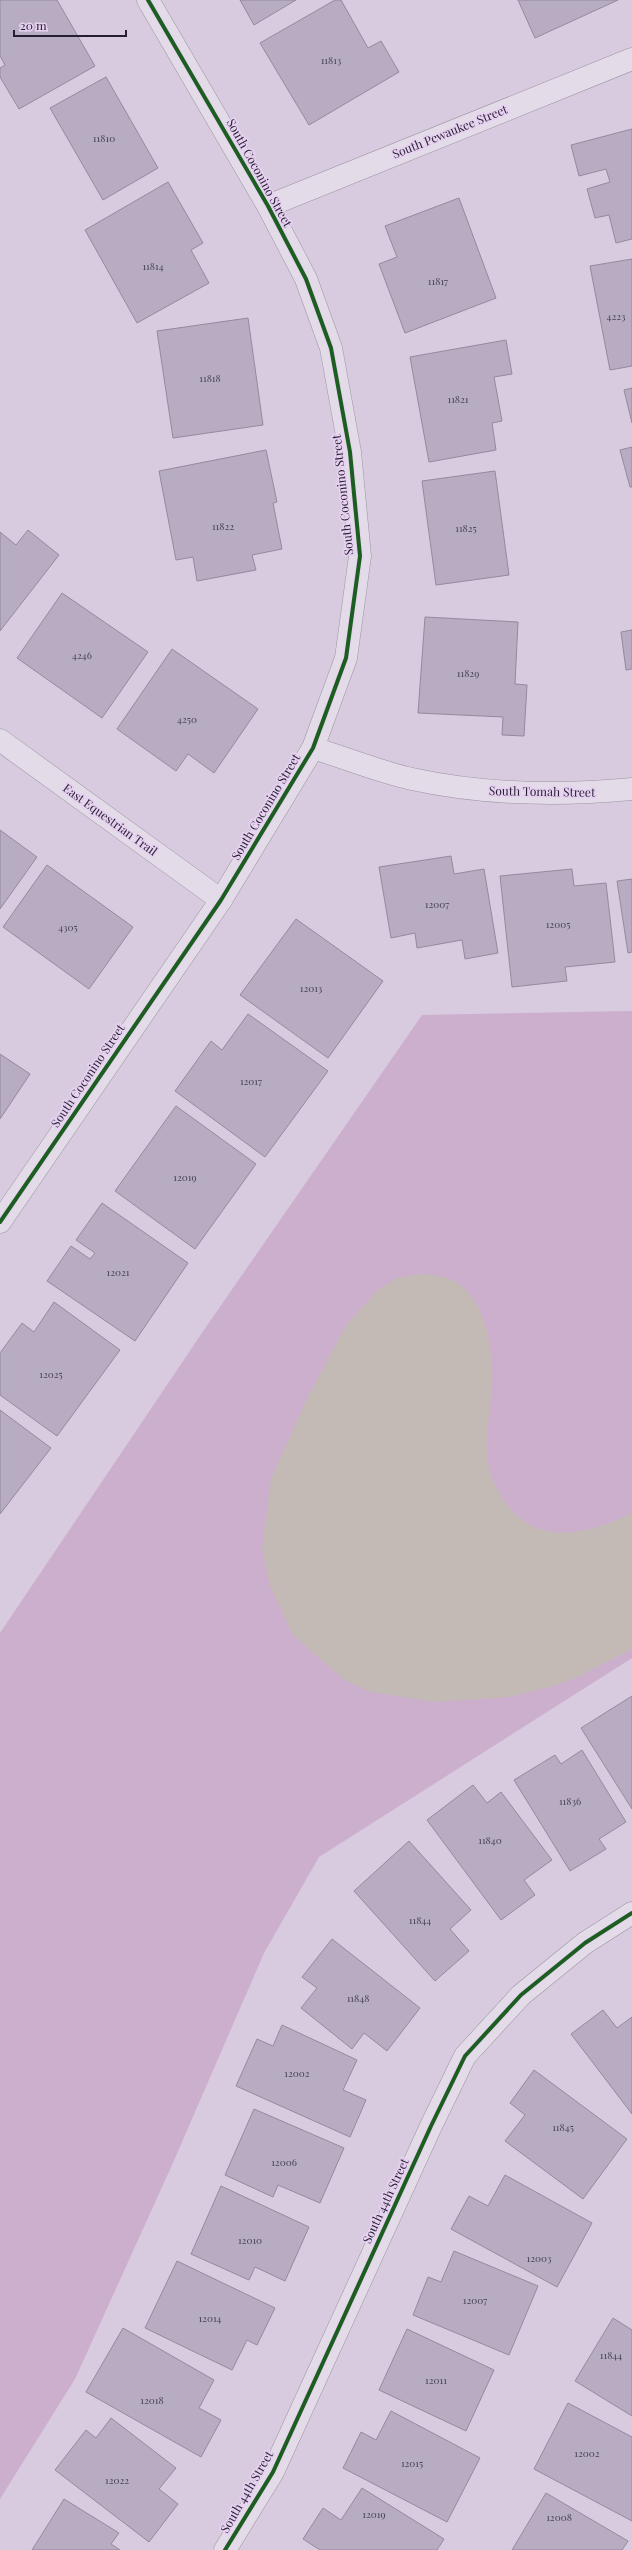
<svg xmlns="http://www.w3.org/2000/svg" width="632" height="2550" viewBox="0 0 632 2550" font-family="'Playfair Display',serif">
  <style>
    .green { fill: #ccaecd }
    .water { fill: #c3bab6 }
    .building { fill: #b7acc2; stroke: #948a9e }
    .lines { fill: none; stroke-linecap: round; stroke-linejoin: round }
    .minor-casing { stroke: #9d94a4; stroke-width: 23 }
    .minor { stroke: #e3dbe8; stroke-width: 22 }
    .cycleway-casing { stroke: #e6d1f0; stroke-width: 6 }
    .cycleway { stroke: #1b5e20; stroke-width: 4 }
    .labels { text-anchor: middle; stroke-width: 3.5; stroke-linejoin: round; paint-order: stroke }
    .number-label { font-size: 10px; fill: #4a4255 }
    .street-label { font-size: 12px; fill: #261e31; stroke: #e6d1f0 }
  </style>
  <rect width="100%" height="100%" fill="#d8cadf"/>
  <polygon class="green" points="632,1011 632,1658 319,1857 264,1953 172,2165 75,2379 0,2499 0,1633 206,1327 422,1015"/>
  <path class="water" d="M421,1274c12,1 24,2 35,8 30,18 38,71 36,102 -1,24 -7,49 -5,73 2,16 7,28 16,42 32,49 84,36 129,14v136l-56,29 -26,9 -41,10 -74,5 -65,-10 -27,-13 -50,-44 -23,-49 -8,-36 9,-72 37,-81 38,-72 32,-35 19,-12z"/>
  <g class="building">
    <polygon points="0,0 57,0 95,66 19,109 0,77 0,68 5,65 0,56"/>
    <polygon points="240,0 296,0 254,25"/>
    <polygon points="335,0 341,0 368,48 381,41 399,72 309,125 260,43"/>
    <polygon points="518,0 618,0 535,38"/>
    <polygon points="106,77 158,168 103,200 50,108"/>
    <polygon points="632,129 632,239 616,243 609,215 595,218 587,189 610,182 606,169 579,176 571,145"/>
    <polygon points="168,182 203,243 191,250 209,283 137,323 85,230"/>
    <polygon points="459,198 496,298 405,333 379,264 397,257 385,226"/>
    <polygon points="632,259 632,366 610,370 590,266"/>
    <polygon points="248,318 263,425 173,438 157,331"/>
    <polygon points="506,340 512,374 494,377 502,421 492,423 496,450 429,462 410,357"/>
    <polygon points="632,388 632,423 624,390"/>
    <polygon points="632,447 632,487 630,487 620,450"/>
    <polygon points="266,450 277,502 273,503 282,549 252,555 256,570 197,581 193,557 176,560 159,471"/>
    <polygon points="495,471 509,575 436,585 422,481"/>
    <polygon points="28,530 59,555 0,631 0,532 16,545"/>
    <polygon points="62,593 148,652 102,718 17,658"/>
    <polygon points="425,617 518,622 515,684 527,685 524,736 502,735 503,717 418,713"/>
    <polygon points="632,630 632,669 626,670 621,632"/>
    <polygon points="172,649 258,709 214,773 188,754 176,771 117,729"/>
    <polygon points="0,830 37,857 0,909"/>
    <polygon points="451,856 454,874 484,869 498,953 465,959 462,940 417,948 415,933 391,938 379,867"/>
    <polygon points="47,865 133,927 89,989 3,927"/>
    <polygon points="572,869 574,886 606,883 615,962 565,967 567,981 512,987 500,876"/>
    <polygon points="632,879 632,952 628,953 617,881"/>
    <polygon points="296,919 383,981 328,1058 240,995"/>
    <polygon points="248,1014 328,1071 265,1157 175,1091 211,1041 222,1050"/>
    <polygon points="0,1054 30,1074 0,1119"/>
    <polygon points="176,1106 256,1164 195,1249 115,1191"/>
    <polygon points="102,1203 188,1263 135,1341 47,1281 71,1246 90,1259 95,1253 76,1240"/>
    <polygon points="54,1302 120,1350 57,1436 0,1395 0,1353 22,1323 34,1332"/>
    <polygon points="0,1410 51,1448 0,1514"/>
    <polygon points="632,1696 632,1809 581,1728"/>
    <polygon points="582,1750 626,1822 599,1839 606,1849 570,1871 514,1780 555,1755 561,1764"/>
    <polygon points="473,1785 487,1803 501,1792 552,1860 524,1880 535,1895 501,1920 427,1820"/>
    <polygon points="409,1841 471,1910 450,1929 469,1951 435,1981 354,1891"/>
    <polygon points="332,1939 420,2008 387,2051 364,2033 352,2049 301,2008 317,1988 302,1977"/>
    <polygon points="603,2010 617,2028 632,2017 632,2114 571,2034"/>
    <polygon points="282,2025 357,2060 343,2090 366,2100 350,2137 236,2086 257,2039 273,2046"/>
    <polygon points="534,2070 627,2139 583,2199 505,2141 525,2115 510,2103"/>
    <polygon points="254,2109 344,2148 320,2203 278,2185 273,2197 225,2175"/>
    <polygon points="505,2175 592,2223 557,2287 451,2229 469,2196 488,2206"/>
    <polygon points="221,2186 309,2227 285,2281 255,2267 249,2280 191,2254"/>
    <polygon points="454,2251 538,2286 509,2355 413,2315 428,2277 441,2282"/>
    <polygon points="177,2261 275,2308 257,2345 247,2340 232,2370 145,2328"/>
    <polygon points="613,2318 632,2330 632,2416 575,2381"/>
    <polygon points="123,2328 214,2380 199,2408 221,2420 201,2457 86,2392"/>
    <polygon points="407,2329 494,2370 466,2431 379,2390"/>
    <polygon points="568,2403 632,2437 632,2521 534,2469"/>
    <polygon points="391,2411 480,2458 447,2522 343,2468 361,2432 376,2440"/>
    <polygon points="111,2418 176,2468 159,2489 178,2504 149,2542 55,2470 86,2430 96,2438"/>
    <polygon points="362,2488 444,2539 437,2550 320,2550 303,2539 323,2508 341,2520"/>
    <polygon points="546,2493 628,2541 622,2550 512,2550"/>
    <polygon points="64,2499 119,2533 111,2544 120,2550 32,2550"/>
  </g>
  <g class="lines">
    <g class="minor-casing">
      <g id="minor">
        <polyline points="268,206 632,59"/>
        <polyline points="0,740 221,900"/>
        <path d="M313,748c33,10 66,24 99,31 73,16 146,17 220,10"/>
        <polyline points="0,1222 221,900 313,748 346,658 360,556 350,452 331,348 306,279 268,206 148,0"/>
        <polyline points="225,2550 273,2472 431,2126 465,2056 521,1995 585,1943 632,1913"/>
      </g>
    </g>
    <use href="#minor" class="minor"/>
    <g class="cycleway-casing">
      <g id="cycleway">
        <polyline points="0,1222 221,900 313,748 346,658 360,556 350,452 331,348 306,279 268,206 148,0"/>
        <polyline points="225,2550 273,2472 431,2126 465,2056 521,1995 585,1943 632,1913"/>
      </g>
    </g>
    <use href="#cycleway" class="cycleway"/>
  </g>
  <g class="labels">
    <g class="number-label">
      <text x="331" y="64">11813</text>
      <text x="104" y="142">11810</text>
      <text x="153" y="270">11814</text>
      <text x="438" y="285">11817</text>
      <text x="616" y="320">4223</text>
      <text x="210" y="382">11818</text>
      <text x="458" y="403">11821</text>
      <text x="223" y="530">11822</text>
      <text x="466" y="532">11825</text>
      <text x="82" y="659">4246</text>
      <text x="468" y="677">11829</text>
      <text x="187" y="723">4250</text>
      <text x="437" y="908">12007</text>
      <text x="558" y="928">12005</text>
      <text x="68" y="931">4305</text>
      <text x="311" y="992">12013</text>
      <text x="251" y="1085">12017</text>
      <text x="185" y="1181">12019</text>
      <text x="118" y="1276">12021</text>
      <text x="51" y="1378">12025</text>
      <text x="570" y="1805">11836</text>
      <text x="490" y="1844">11840</text>
      <text x="420" y="1924">11844</text>
      <text x="358" y="2002">11848</text>
      <text x="297" y="2077">12002</text>
      <text x="563" y="2131">11845</text>
      <text x="284" y="2166">12006</text>
      <text x="250" y="2244">12010</text>
      <text x="539" y="2262">12003</text>
      <text x="475" y="2304">12007</text>
      <text x="210" y="2322">12014</text>
      <text x="611" y="2359">11844</text>
      <text x="436" y="2384">12011</text>
      <text x="152" y="2404">12018</text>
      <text x="587" y="2457">12002</text>
      <text x="412" y="2467">12015</text>
      <text x="117" y="2484">12022</text>
      <text x="374" y="2518">12019</text>
      <text x="559" y="2521">12008</text>
    </g>
    <g class="street-label">
      <text transform="translate(450 132) rotate(-22)" y="4">South Pewaukee Street</text>
      <text transform="translate(259 173) rotate(61)" y="4">South Coconino Street</text>
      <text transform="translate(343 495) rotate(-96)" y="4">South Coconino Street</text>
      <text transform="translate(542 792) rotate(1)" y="4">South Tomah Street</text>
      <text transform="translate(266 807) rotate(-59)" y="4">South Coconino Street</text>
      <text transform="translate(110 820) rotate(36)" y="4">East Equestrian Trail</text>
      <text transform="translate(88 1076) rotate(-56)" y="4">South Coconino Street</text>
      <text transform="translate(386 2201) rotate(-65)" y="4">South 44th Street</text>
      <text transform="translate(247 2492) rotate(-60)" y="4">South 44th Street</text>
    </g>
  </g>
  <path d="M14 30v6h112v-6" fill="none" stroke="#261e31" stroke-width="2"/>
  <text x="20" y="30" font-size="12" fill="#261e31" stroke="#e6d1f0" stroke-width="3" paint-order="stroke">20 m</text>
</svg>
